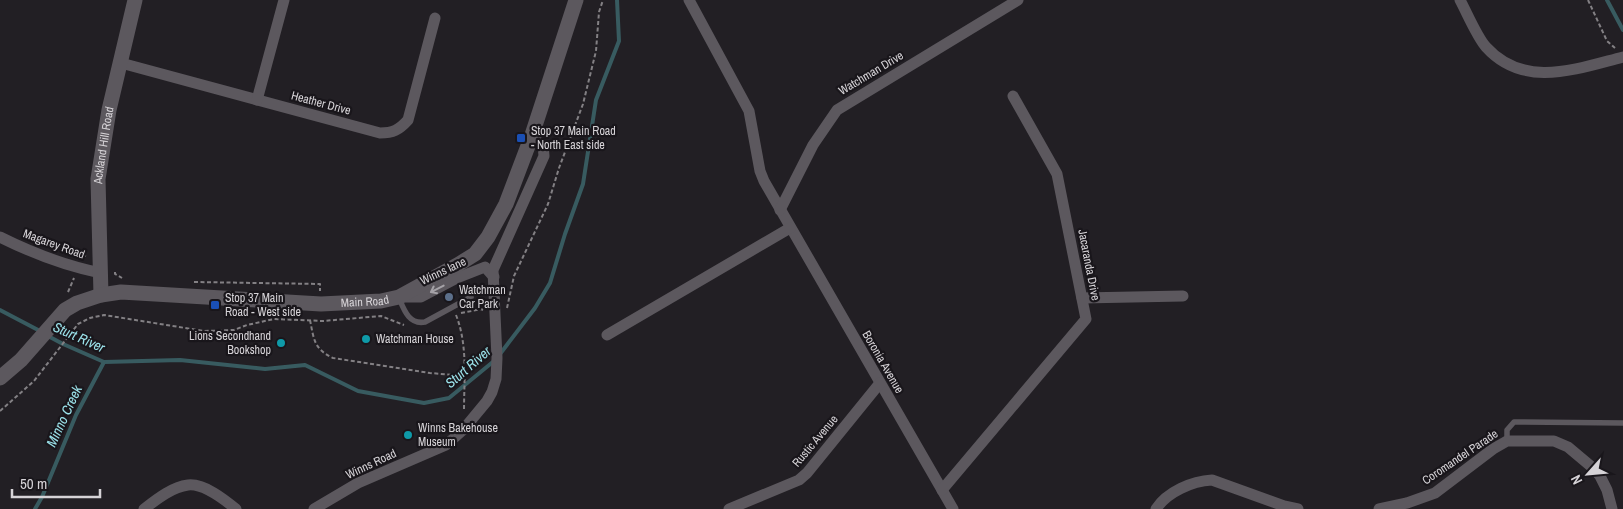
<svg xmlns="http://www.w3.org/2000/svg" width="1623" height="509" viewBox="0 0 1623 509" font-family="'Archivo Narrow',sans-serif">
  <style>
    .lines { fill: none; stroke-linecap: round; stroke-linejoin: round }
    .stream { stroke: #385b60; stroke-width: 4 }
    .path { stroke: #838084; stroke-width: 2; stroke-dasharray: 4 2.5; stroke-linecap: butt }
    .lane { stroke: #5c585e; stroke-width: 5.5 }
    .street { stroke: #5c585e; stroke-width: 11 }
    .secondary { stroke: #5c585e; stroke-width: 15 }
    .oneway { stroke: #a5a2a7 }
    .transit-dot { fill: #1a4fb4; stroke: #19161b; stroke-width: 2 }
    .service-dot { fill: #5c6f8a; stroke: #19161b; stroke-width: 2 }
    .culture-dot { fill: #0f9aa8; stroke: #19161b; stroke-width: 2 }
    .labels { text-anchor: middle; stroke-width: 4.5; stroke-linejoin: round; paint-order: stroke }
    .street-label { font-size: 12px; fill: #d6d3d7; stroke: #19161b }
    .poi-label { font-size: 12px; fill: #d6d3d7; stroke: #19161b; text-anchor: start }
    .water-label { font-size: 14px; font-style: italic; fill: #9be2ea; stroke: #19161b }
  </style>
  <rect width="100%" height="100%" fill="#221f24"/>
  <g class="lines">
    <g class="stream">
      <polyline points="1607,0 1623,30"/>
      <polyline points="0,310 40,331"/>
      <polyline points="48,336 63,344 104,362 180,360 265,369 305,365 358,391 424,403 449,398 494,361"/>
      <polyline points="500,354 535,308 550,283 565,234 583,184 596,100 619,41 617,0"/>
      <polyline points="35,509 42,497 76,415 104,362"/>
    </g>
    <g class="path">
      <polyline points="1588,0 1607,41 1615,48"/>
      <polyline points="76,254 86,256"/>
      <polyline points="115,272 115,274 122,278"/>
      <polyline points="194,282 320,284 320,291"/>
      <polyline points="68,292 74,278"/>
      <polyline points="507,308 514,276 548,204 559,168 583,104 596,51 599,12 603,0"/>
      <polyline points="461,313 481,309 483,310"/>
      <path d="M456,315c12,30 8,64 8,96"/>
      <path d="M310,320c4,20 4,29 23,38l97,15 24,2 11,-5"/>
      <polyline points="0,411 34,381 78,324 90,318 104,315 204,331 234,330 247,325 274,319 323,321 381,316 404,325"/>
    </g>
    <g class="lane">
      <path d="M399,298c5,12 10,27 26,24l46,-25"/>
      <polyline points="1507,441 1507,430 1514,422 1623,423"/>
    </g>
    <g class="street">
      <polyline points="689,0 749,111 760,171 764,181 953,509"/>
      <path d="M1460,0c7,13 17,37 26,47 38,42 90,22 137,10"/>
      <path d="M121,63l259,70c13,0 19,-3 28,-13l27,-102"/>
      <polyline points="257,100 284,0"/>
      <polyline points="780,210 813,145 837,110 1018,0"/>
      <path d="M0,237c32,16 66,29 101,36"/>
      <polyline points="401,297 421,297 457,278 485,267 494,277"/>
      <polyline points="1082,298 1183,296"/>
      <polyline points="607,335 790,228"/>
      <polyline points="942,490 1086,319 1057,174 1013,96"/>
      <path d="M144,509c13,-10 28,-22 44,-24 16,-2 37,15 48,24"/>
      <polyline points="314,509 358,483 446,445 463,430 487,401 492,392 496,379 497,358 493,270 544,156 543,145 531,138"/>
      <polyline points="729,509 799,480 807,473 880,383"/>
      <path d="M1156,509c11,-17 36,-28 56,-29l72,26 14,3"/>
      <polyline points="1379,509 1407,503 1435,493 1493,449 1507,441 1554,441 1568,447 1593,468 1600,476 1607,490 1612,509"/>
    </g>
    <g class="secondary">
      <path id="s1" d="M101,295l-3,-116 11,-69 26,-110"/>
      <path id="s2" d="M0,378l21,-18 44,-50 12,-7 24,-8 20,-3 200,12 60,-3 18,-4 60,-33 16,-10 13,-17 18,-33 25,-66 45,-138"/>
    </g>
  </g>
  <defs><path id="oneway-shaft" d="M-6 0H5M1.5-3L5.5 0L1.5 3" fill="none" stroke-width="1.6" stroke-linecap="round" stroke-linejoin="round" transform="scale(1.25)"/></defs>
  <use class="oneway" href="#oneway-shaft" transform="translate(437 289) rotate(153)"/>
  <g class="transit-dot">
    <rect x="516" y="133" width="10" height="10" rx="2.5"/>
    <rect x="210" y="300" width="10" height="10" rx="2.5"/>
  </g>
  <circle class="service-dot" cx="449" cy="297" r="5"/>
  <g class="culture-dot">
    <circle cx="366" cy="339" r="5"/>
    <circle cx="281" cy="343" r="5"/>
    <circle cx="408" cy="435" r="5"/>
  </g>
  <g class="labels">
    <g class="street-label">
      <text transform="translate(871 73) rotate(-31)" y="4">Watchman Drive</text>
      <text transform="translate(321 103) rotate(15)" y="4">Heather Drive</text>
      <text dy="4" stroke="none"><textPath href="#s1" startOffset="150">Ackland Hill Road</textPath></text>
      <text transform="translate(54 244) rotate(20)" y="4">Magarey Road</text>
      <text transform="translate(1089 265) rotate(79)" y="4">Jacaranda Drive</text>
      <text transform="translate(443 271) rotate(-25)" y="4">Winns lane</text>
      <text dy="4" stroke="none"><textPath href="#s2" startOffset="398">Main Road</textPath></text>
      <text transform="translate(883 362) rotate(60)" y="4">Boronia Avenue</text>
      <text transform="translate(815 441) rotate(-50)" y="4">Rustic Avenue</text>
      <text transform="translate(1460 457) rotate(-34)" y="4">Coromandel Parade</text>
      <text transform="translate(371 464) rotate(-25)" y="4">Winns Road</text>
    </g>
    <g class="poi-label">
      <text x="531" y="135">Stop 37 Main Road<tspan x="531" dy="14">- North East side</tspan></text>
      <text x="459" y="294">Watchman<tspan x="459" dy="14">Car Park</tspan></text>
      <text x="225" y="302">Stop 37 Main<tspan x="225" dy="14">Road - West side</tspan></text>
      <text x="271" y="340" text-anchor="end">Lions Secondhand<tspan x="271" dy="14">Bookshop</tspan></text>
      <text x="376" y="343">Watchman House</text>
      <text x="418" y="432">Winns Bakehouse<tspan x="418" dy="14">Museum</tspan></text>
    </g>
    <g class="water-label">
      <text transform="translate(79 337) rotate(24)" y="5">Sturt River</text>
      <text transform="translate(468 367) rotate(-41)" y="5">Sturt River</text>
      <text transform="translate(64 416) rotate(-65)" y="5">Minno Creek</text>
    </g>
  </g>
  <g transform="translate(1588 474) rotate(243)" stroke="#19161b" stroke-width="4" paint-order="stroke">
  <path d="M0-4L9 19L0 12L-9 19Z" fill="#d6d3d7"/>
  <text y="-8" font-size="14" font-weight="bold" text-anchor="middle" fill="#d6d3d7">N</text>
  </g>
  <path d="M12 489v8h88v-8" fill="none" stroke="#d6d3d7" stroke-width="2.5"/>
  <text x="20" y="489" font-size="15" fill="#d6d3d7" stroke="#19161b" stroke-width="4" paint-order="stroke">50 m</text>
</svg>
